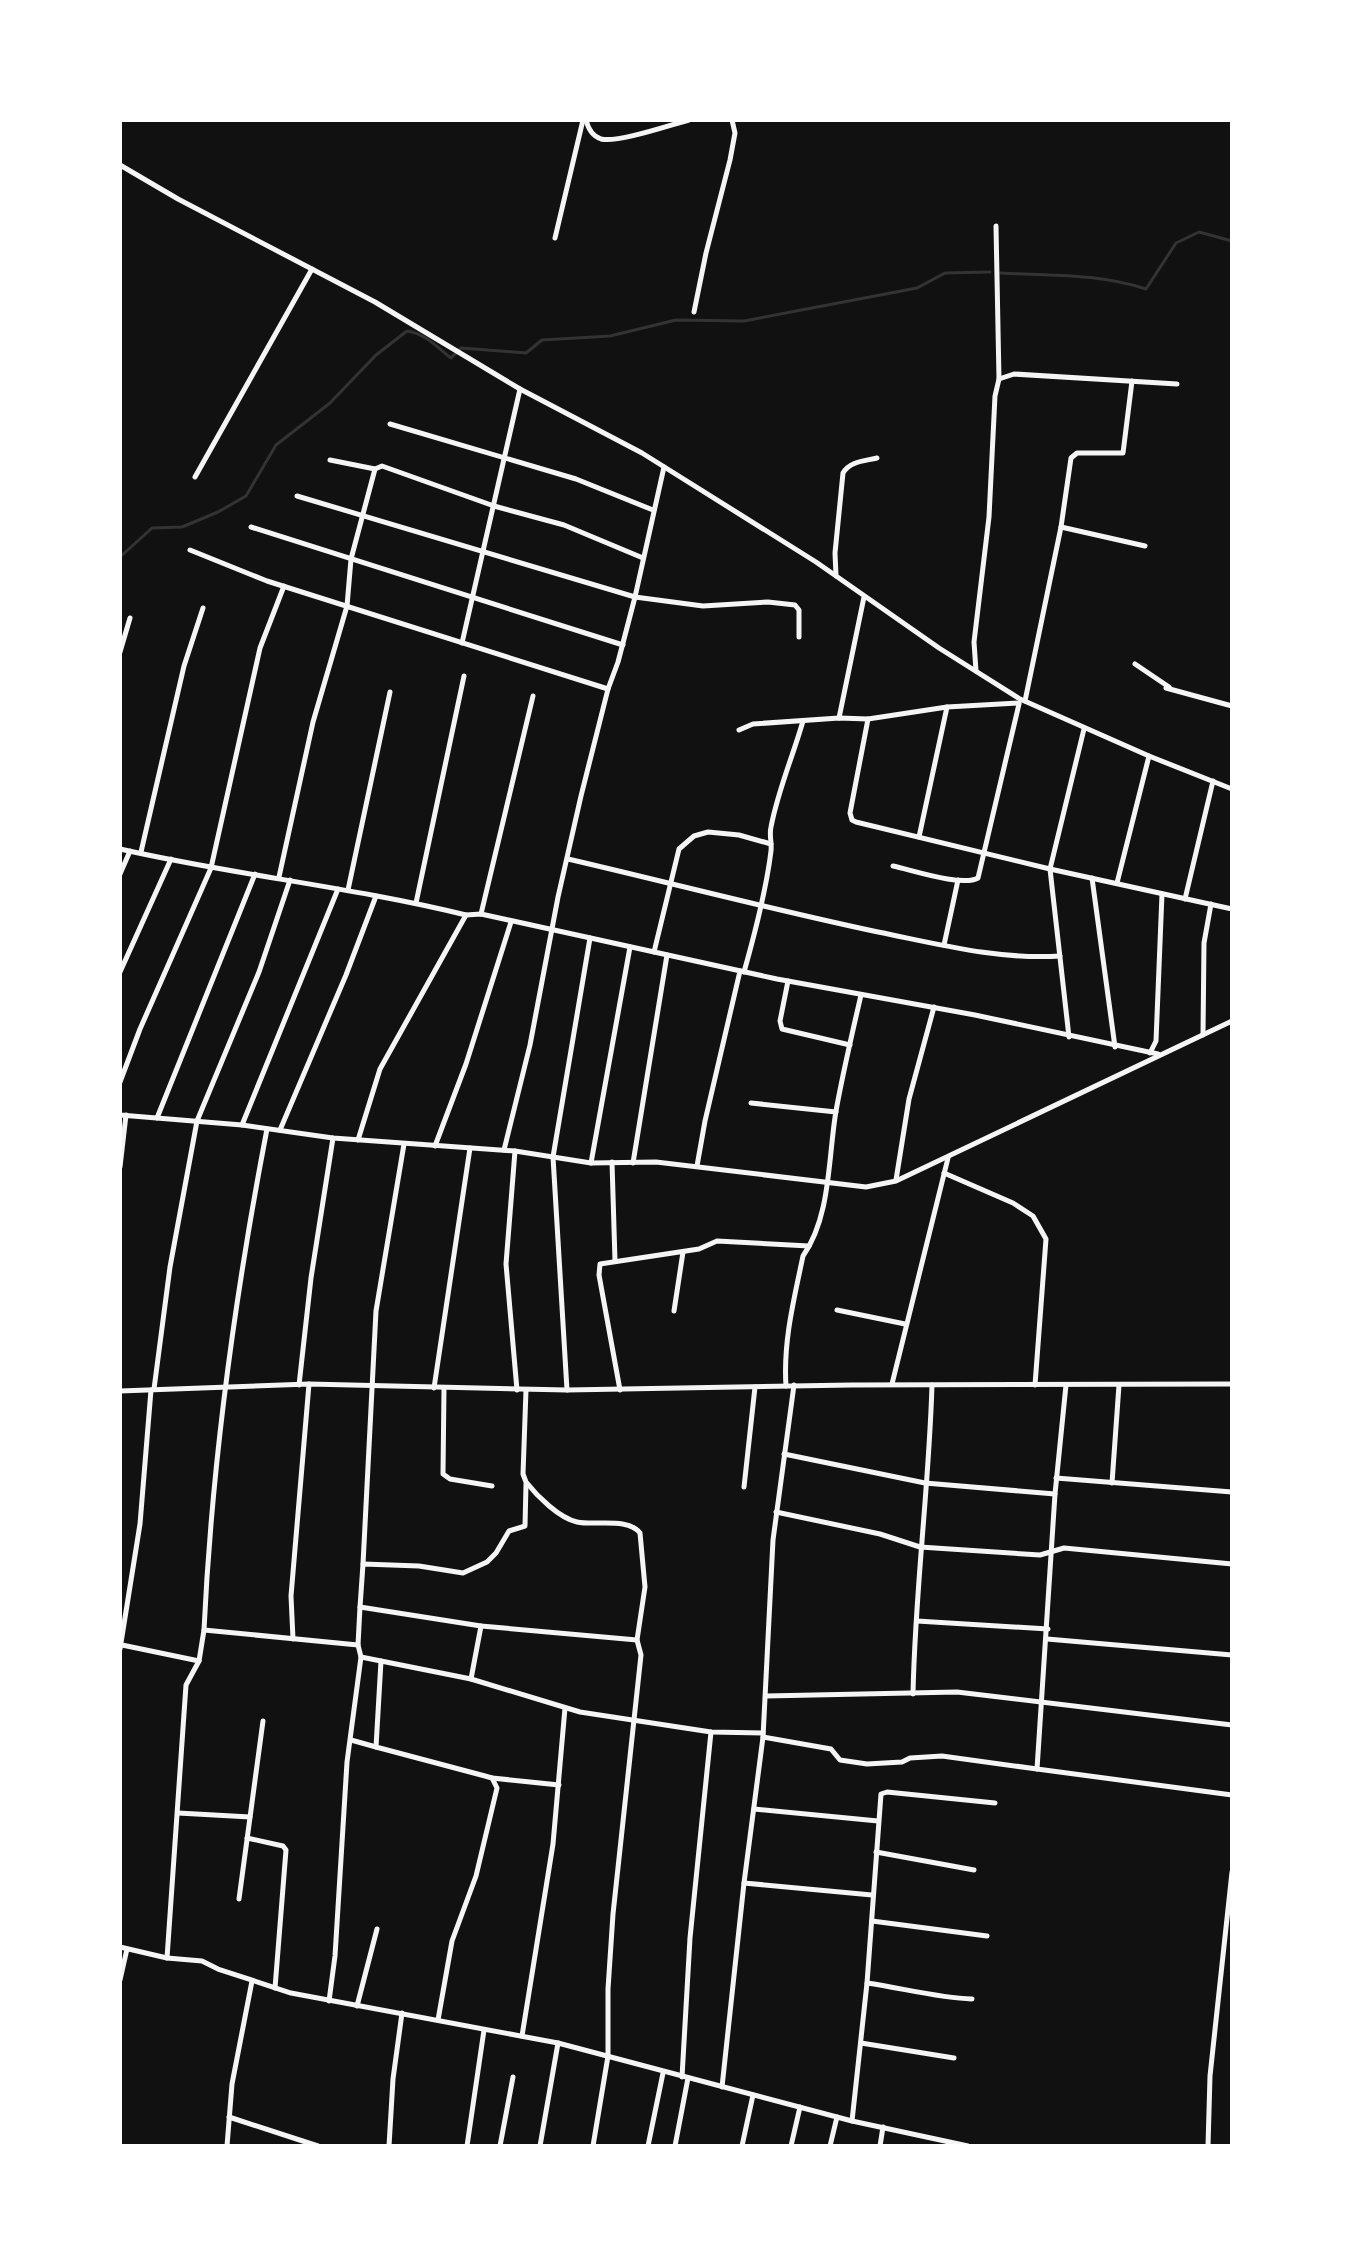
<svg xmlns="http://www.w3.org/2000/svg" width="1352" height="2266" viewBox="0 0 1352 2266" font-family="'IBM Plex Sans',sans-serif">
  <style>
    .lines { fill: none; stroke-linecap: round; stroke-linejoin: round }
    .stream { stroke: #333; stroke-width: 3 }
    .minor { stroke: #f5f5f5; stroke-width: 5 }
  </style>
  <rect width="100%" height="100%" fill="#111"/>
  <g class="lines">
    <g class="stream">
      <path d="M1001,273c52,3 95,0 145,16l30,-46 23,-11 33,9"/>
      <path d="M120,557l32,-29 30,-1 36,-15 28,-16 30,-51 54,-42 46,-48 31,-24c19,3 30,16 44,27l10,-10 65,5 16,-13 68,-4 66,-16 68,1 173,-33 28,-15 45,-1"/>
    </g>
    <g class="minor">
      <path d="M586,120c2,8 6,16 15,19 17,4 69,-14 88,-19"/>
      <polyline points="120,165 178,199 375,302 520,389 642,453 816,562 939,648 1020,699 1149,756 1232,789"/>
      <polyline points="996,226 999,379"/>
      <polyline points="555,238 583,120"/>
      <polyline points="694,312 706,253 730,160 735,133 732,120"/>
      <polyline points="390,424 576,479 653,510"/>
      <polyline points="330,460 375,469"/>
      <polyline points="195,477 312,269"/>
      <polyline points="297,496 635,597 703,606 768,602 795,605 799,610 799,637"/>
      <polyline points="251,527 623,645"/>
      <polyline points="1061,527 1145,546"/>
      <polyline points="190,550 267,581 608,689"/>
      <path d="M836,576l-1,-23 8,-80c7,-12 22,-12 34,-15"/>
      <polyline points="462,643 520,389"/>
      <polyline points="120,652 130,618"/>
      <polyline points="1135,664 1169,687"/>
      <polyline points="976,671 974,642 989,517 995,396 999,379 1014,374 1177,384"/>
      <polyline points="1166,688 1232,706"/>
      <polyline points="1025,701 1061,527 1071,458 1077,453 1123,453 1132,381"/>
      <polyline points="839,718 864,597"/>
      <polyline points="868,719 850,813 852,820 856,822 1050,869 1232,909"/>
      <polyline points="739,730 753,724 839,718 868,719 947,707 1019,703"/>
      <polyline points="919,837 947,707"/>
      <path d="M120,849c114,26 232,38 346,66l15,-1 296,65 198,36 183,39"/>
      <polyline points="141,852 184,666 203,608"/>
      <path d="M568,859c103,24 206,51 310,73 60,12 120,28 182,24"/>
      <path d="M893,866c19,4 69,21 85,12l41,-174"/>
      <polyline points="120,874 130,851"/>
      <polyline points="279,877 313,722 347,606 351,559 375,469 382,466 494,506 564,525 643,558"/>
      <polyline points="1092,878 1115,1047"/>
      <polyline points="1117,883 1149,756"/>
      <polyline points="348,890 390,692"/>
      <polyline points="1185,899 1213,781"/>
      <polyline points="416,903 464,676"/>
      <polyline points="481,914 533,696"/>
      <polyline points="944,945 958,880"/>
      <polyline points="654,952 679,849 694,836 708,832 739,835 771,844"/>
      <polyline points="120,972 171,859"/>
      <path d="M744,972c11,-39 22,-80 27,-121 1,-8 -2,-16 0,-24 7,-37 22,-71 32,-106"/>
      <polyline points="788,981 780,1021 782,1029 850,1045"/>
      <polyline points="1203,1035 1204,943 1211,904"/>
      <polyline points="1069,1037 1050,869 1084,729"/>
      <polyline points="1150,1053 1156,1041 1162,894"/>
      <polyline points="120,1082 140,1029 211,868 260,648 284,586"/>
      <polyline points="751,1103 836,1112"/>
      <polyline points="120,1115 242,1125 333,1138 515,1151 591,1163 656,1162 866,1187 896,1181 1232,1021"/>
      <polyline points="157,1118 255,874"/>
      <polyline points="242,1125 338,889"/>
      <path d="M267,1129c-32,166 -55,332 -63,501l154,15"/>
      <polyline points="280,1130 346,975 376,896"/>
      <polyline points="358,1140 380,1069 466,915"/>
      <polyline points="435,1146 466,1064 511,922"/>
      <polyline points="504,1150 530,1045 558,897 581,796 608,689 618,662 635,597 664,467"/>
      <polyline points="515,1151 506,1264 517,1390"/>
      <polyline points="612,1162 615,1261"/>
      <polyline points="591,1163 630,947"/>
      <polyline points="633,1163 667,955"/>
      <polyline points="697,1166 705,1121 740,971"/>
      <polyline points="120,1167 126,1115"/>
      <polyline points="944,1173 1013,1203 1033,1216 1046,1239 1035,1385"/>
      <polyline points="896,1180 909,1099 934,1007"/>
      <polyline points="837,1310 905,1324"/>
      <polyline points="674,1311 683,1252"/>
      <polyline points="892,1384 948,1158"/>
      <polyline points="299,1385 311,1278 333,1138"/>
      <polyline points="1066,1385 1055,1494 1037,1769 1232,1795"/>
      <path d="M786,1386c-3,-44 8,-87 17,-130 28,-40 25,-98 33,-145 7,-39 16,-77 25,-116"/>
      <polyline points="434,1388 470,1148"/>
      <polyline points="444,1388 443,1474 450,1479 492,1486"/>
      <polyline points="154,1389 170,1267 197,1121 259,972 290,880"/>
      <polyline points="567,1390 553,1157 590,938"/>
      <polyline points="620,1390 599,1275 600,1264 699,1249 717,1241 809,1246"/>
      <polyline points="120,1391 309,1384 567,1390 851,1385 1232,1384"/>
      <polyline points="784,1454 925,1483 1055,1494"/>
      <polyline points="1056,1478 1232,1492"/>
      <polyline points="1112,1483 1119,1385"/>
      <polyline points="744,1487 755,1387"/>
      <polyline points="776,1512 880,1534 920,1547 1040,1555 1064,1548 1232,1564"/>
      <polyline points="363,1564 376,1311 404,1144"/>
      <polyline points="360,1607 363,1564 419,1566 463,1573 487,1562 496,1553 509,1531 525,1526 526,1484"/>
      <polyline points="917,1621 1048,1629"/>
      <polyline points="293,1639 291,1596 309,1384"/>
      <polyline points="1047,1639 1232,1655"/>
      <polyline points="122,1645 199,1661"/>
      <polyline points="120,1649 140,1524 151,1390"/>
      <polyline points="361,1657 471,1679 580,1712 711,1732 763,1733"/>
      <polyline points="381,1661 376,1747 485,1776 492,1778 497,1788 476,1876 452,1941 438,2020"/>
      <polyline points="471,1679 481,1626"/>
      <path d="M913,1694c2,-104 16,-206 19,-309"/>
      <polyline points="766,1696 957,1692 1232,1725"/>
      <polyline points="763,1737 831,1749 840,1760 867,1764 902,1762 910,1758 942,1756 1037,1769"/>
      <polyline points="351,1740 376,1747"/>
      <polyline points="492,1778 559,1785"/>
      <polyline points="754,1809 878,1821"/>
      <polyline points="178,1813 250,1817"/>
      <polyline points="247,1838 283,1846 286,1850 275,1988"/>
      <polyline points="876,1852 974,1870"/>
      <polyline points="744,1883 872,1895"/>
      <polyline points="239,1899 263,1721"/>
      <polyline points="872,1921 987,1936"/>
      <polyline points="120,1947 167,1958 202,1961 218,1969 291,1993 558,2043 852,2121 968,2146"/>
      <polyline points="167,1958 186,1685 199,1661 204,1630"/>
      <polyline points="120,1980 127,1949"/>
      <path d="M867,1983c35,5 71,15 105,16"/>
      <path d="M329,2001l6,-45 12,-194 14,-105 -3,-12 2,-38 121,19 156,14 8,-53 -5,-54c-12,-16 -45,-7 -63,-11 -18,-4 -40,-26 -51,-40l-3,-8 3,-84"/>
      <polyline points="357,2006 377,1929"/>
      <polyline points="522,2036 553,1844 565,1708"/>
      <polyline points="861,2043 954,2058"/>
      <polyline points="682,2077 690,1938 711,1732"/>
      <polyline points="722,2087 744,1883 763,1737 773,1540 794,1385"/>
      <polyline points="229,2117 318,2146"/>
      <polyline points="852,2121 867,1983 881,1794 887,1792 995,1803"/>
      <polyline points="227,2146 232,2084 252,1981"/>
      <polyline points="389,2146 393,2079 402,2013"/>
      <polyline points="467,2146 484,2030"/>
      <polyline points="500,2146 513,2077"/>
      <polyline points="540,2146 558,2043"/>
      <polyline points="593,2146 608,2056 608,1989 613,1914 641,1655 637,1640"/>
      <polyline points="648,2146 663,2073"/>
      <polyline points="675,2146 688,2078"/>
      <polyline points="742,2146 753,2095"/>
      <polyline points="791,2146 800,2107"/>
      <polyline points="830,2146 837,2117"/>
      <polyline points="880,2146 883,2127"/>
      <polyline points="1208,2146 1210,2076 1232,1872"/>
    </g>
  </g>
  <rect width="1352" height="2266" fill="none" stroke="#ffffff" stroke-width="244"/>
</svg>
